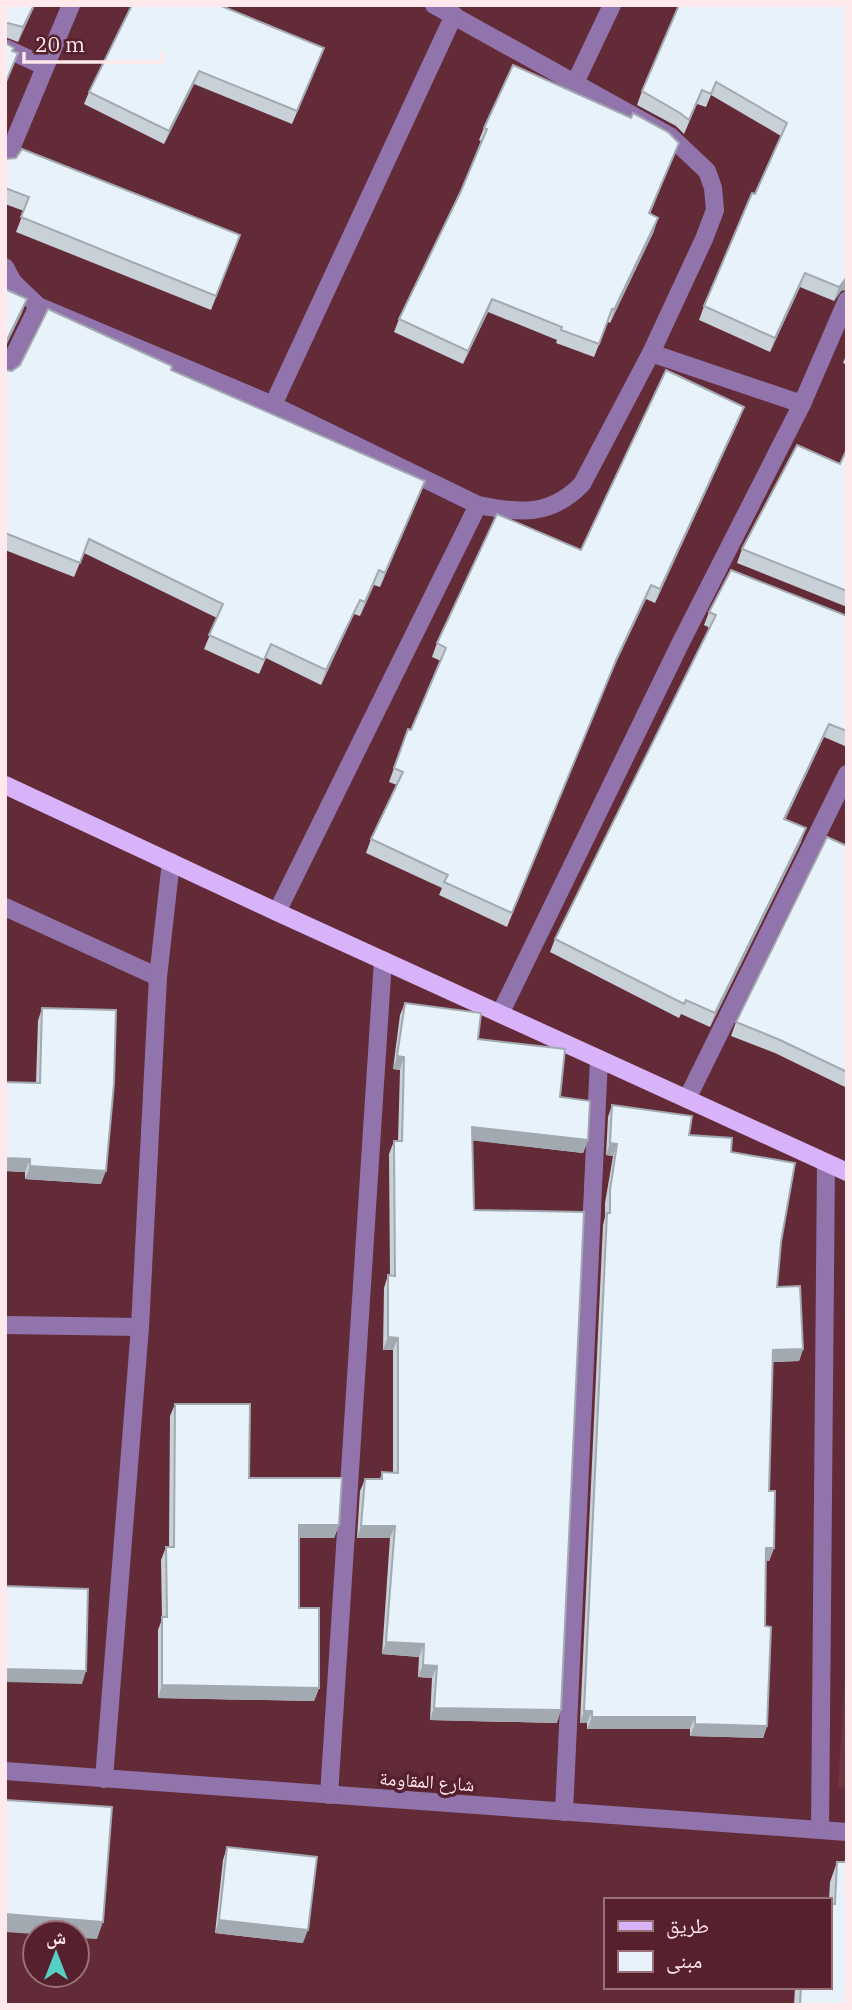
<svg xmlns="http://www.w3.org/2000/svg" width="852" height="2010" viewBox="0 0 852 2010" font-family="'IBM Plex Serif','Noto Naskh Arabic',serif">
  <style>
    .built { fill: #723441 }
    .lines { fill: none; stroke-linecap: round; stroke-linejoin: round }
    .minor { stroke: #9274ad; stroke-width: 18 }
    .major { stroke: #d8b3f9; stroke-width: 18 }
    .wall { fill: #c8d0d8 }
    .shaded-wall { fill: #a2a9b0 }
    .building { fill: #e8f2fb; stroke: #a2a9b0; stroke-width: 2 }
    .labels { text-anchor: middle; stroke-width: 7; stroke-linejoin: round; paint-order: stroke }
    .street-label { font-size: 19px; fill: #ffe9ec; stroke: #56202d }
  </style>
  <rect width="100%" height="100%" fill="#622b37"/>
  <polygon class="built" points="847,1645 847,1788 838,1787"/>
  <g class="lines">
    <g class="minor">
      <polyline points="5,48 44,66"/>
      <polyline points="575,83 612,5"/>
      <polyline points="5,163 71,5"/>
      <path d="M5,267l8,15 25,24 235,99 205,100c42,8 72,12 104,-21l69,-131 53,-114 11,-29 -2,-22 -6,-17 -37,-35 -236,-131"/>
      <polyline points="651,353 802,404"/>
      <polyline points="5,374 38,306"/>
      <polyline points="273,405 454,15"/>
      <polyline points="5,907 158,977"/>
      <polyline points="277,912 478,505"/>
      <polyline points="500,1014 681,642 802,404 847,300"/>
      <polyline points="687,1099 847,774"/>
      <polyline points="5,1325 140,1327"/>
      <polyline points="5,1771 847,1832"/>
      <polyline points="104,1779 140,1327 158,977 171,862"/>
      <polyline points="329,1795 383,960"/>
      <polyline points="564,1812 599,1059"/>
      <polyline points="820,1830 826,1163"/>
    </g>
    <polyline class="major" points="5,785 277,912 847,1172"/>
  </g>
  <g class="wall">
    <polygon points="5,5 35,5 18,42 5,37"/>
    <polygon points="132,5 319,61 292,124 194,84 164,144 84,104 89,92"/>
    <polygon points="847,5 841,291 834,301 800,287 770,352 699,320 704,306 781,136 711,95 706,107 697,104 684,134 676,126 637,105 642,91"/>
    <polygon points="484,128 679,143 650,214 654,231 610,323 608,322 594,357 556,343 557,340 488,312 463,364 394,332 399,319 461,191 481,141 479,140"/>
    <polygon points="5,158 235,249 211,310 16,232 24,211 5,204"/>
    <polygon points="847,353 847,365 843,363"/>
    <polygon points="5,370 12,371 171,370 425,481 380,587 374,585 360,616 354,614 321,685 266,658 259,674 204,649 217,618 84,553 74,577 5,550"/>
    <polygon points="739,420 655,603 646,599 612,671 507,927 439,895 442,888 366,853 371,839 397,785 389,782 408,729 411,730 441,661 432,657 437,643 581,550"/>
    <polygon points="847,449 847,607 737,563 742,549 840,464"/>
    <polygon points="709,612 847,616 847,747 824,737 785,820 801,842 710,1027 681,1014 679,1018 550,952 555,939 710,628 704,625"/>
    <polygon points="847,846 847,1088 775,1053 731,1036 736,1022"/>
    <polygon points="405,1003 478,1039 560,1097 588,1140 583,1153 472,1140 474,1210 557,1723 430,1720 432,1678 418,1677 419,1657 382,1654 390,1538 357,1538 360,1491 365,1479 380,1479 382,1472 393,1472 393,1350 383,1350 384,1288 388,1275 390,1275 389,1154 394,1141 398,1141 400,1070 393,1069 400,1015"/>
    <polygon points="42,1008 101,1184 25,1179 25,1172 5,1171 5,1082 36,1083 38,1021"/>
    <polygon points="612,1105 731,1152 781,1242 777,1287 803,1349 799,1361 772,1362 769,1491 774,1548 769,1561 766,1560 765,1626 767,1726 763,1738 690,1736 690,1729 587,1729 587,1723 580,1723 603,1225 605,1217 605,1203 613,1156 606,1155 608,1117"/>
    <polygon points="175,1404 249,1478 339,1525 334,1538 299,1538 299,1608 319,1688 314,1701 158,1698 158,1630 162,1619 161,1560 166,1547 169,1547 170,1416"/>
    <polygon points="227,1847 303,1943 215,1933 223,1860"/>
    <polygon points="837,1862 847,2005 794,2005 795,1987 829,1987 829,1900 830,1882"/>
  </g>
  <g class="shaded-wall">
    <polygon points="34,5 35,5 18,42 23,27"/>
    <polygon points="199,71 194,84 164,144 169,131"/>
    <polygon points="679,143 674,156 644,226 649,213"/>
    <polygon points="658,218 654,231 610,323 614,310"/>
    <polygon points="805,273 800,287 770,352 775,338"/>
    <polygon points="846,277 847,277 847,290 841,291 834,301 839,287"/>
    <polygon points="27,299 22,313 5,348 5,344"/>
    <polygon points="492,299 488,312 463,364 468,351"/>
    <polygon points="744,407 739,420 655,603 660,589"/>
    <polygon points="425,481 420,495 380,587 385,573"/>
    <polygon points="379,570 374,585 360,616 365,602"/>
    <polygon points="651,585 646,599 612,671 507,927 617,658"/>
    <polygon points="360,600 354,614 321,685 326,670"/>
    <polygon points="829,724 824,737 779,833 784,819"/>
    <polygon points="806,828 801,842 710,1027 715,1013"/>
    <polygon points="397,1056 404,1057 400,1070 393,1069"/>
    <polygon points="472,1127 588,1140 583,1153 468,1140"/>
    <polygon points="610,1143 617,1144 613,1156 606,1155"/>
    <polygon points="5,1158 30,1159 25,1172 5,1171"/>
    <polygon points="30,1166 106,1171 101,1184 25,1179"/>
    <polygon points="388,1337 398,1338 393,1350 383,1350"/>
    <polygon points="803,1349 799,1361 768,1362 773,1350"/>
    <polygon points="299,1525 339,1525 334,1538 295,1538"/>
    <polygon points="361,1526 395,1526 390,1538 357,1538"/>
    <polygon points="766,1548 774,1548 769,1561 762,1560"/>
    <polygon points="386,1642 424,1644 419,1657 382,1654"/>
    <polygon points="423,1665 437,1666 432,1678 418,1677"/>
    <polygon points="5,1669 86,1671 82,1684 5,1682"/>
    <polygon points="162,1685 319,1688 314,1701 158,1698"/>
    <polygon points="434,1708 561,1710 557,1723 430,1720"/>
    <polygon points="584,1711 592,1711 587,1723 580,1723"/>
    <polygon points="592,1717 695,1717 690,1729 587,1729"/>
    <polygon points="695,1724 767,1726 763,1738 690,1736"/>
    <polygon points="5,1914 103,1922 97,1939 77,1938 77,1933 35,1933 35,1934 5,1932"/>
    <polygon points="219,1920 308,1930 303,1943 215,1933"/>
  </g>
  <g class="building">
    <polygon points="5,5 34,5 23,27 8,23 5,25"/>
    <polygon points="132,5 219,5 324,48 297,111 199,71 169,131 89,92"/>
    <polygon points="679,5 847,5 847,277 839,287 805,273 775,338 704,306 752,193 755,194 787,123 716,82 711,94 702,90 689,120 680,113 642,91"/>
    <polygon points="5,43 14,48 12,51 18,53 5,84"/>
    <polygon points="513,65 631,118 633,113 668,132 679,143 649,213 658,218 614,310 612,309 599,344 561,330 562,327 492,299 468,351 399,319 461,191 487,129 484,128"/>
    <polygon points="22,149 240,235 216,296 21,217 29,197 5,188 5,158 6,159 16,158"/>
    <polygon points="5,289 27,299 5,344"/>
    <polygon points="48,309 172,366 171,370 425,481 385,573 379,570 365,602 360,600 326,670 271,644 264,660 209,635 223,604 89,539 80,563 5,533 5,370 12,371 20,365"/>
    <polygon points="666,370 744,407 660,589 651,585 617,658 512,913 444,882 448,875 371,839 403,772 394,768 408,729 411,730 446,648 437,643 497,514 581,550"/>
    <polygon points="797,445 840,464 847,449 847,591 742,549"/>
    <polygon points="731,570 847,616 847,731 829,724 784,819 806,828 715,1013 686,1000 684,1004 555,939 716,615 709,612"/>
    <polygon points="827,837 847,846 847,1072 780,1040 736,1022"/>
    <polygon points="405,1003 481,1013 478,1039 565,1049 560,1097 590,1101 588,1140 472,1127 474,1210 584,1212 561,1710 434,1708 437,1666 423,1665 424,1644 386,1642 395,1526 361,1526 365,1479 382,1479 382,1472 398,1473 398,1338 388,1337 388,1275 395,1276 394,1141 402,1141 404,1057 397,1056"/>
    <polygon points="42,1008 116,1010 114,1083 106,1171 30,1166 30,1159 5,1158 5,1082 40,1083"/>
    <polygon points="612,1105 692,1116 689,1135 732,1138 731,1152 795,1163 781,1242 777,1287 800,1286 803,1349 773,1350 769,1491 775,1491 774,1548 766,1548 765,1626 771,1627 767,1726 695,1724 695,1717 592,1717 592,1711 584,1711 607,1213 610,1213 610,1190 617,1144 610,1143"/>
    <polygon points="175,1404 250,1404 249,1478 342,1478 339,1525 299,1525 299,1608 319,1608 319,1688 162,1685 162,1617 167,1617 166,1547 174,1547"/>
    <polygon points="5,1586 88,1589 86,1671 5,1669"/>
    <polygon points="6,1800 112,1807 103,1922 5,1914"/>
    <polygon points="227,1847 317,1857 308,1930 219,1920"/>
    <polygon points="837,1862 847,1862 847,2005 800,2005 801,1987 829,1987 829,1904 835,1904"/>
  </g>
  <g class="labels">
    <g class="street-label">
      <text transform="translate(427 1781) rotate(4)" y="7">شارع المقاومة</text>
    </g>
  </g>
  <rect width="852" height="2010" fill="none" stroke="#ffe9ec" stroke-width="14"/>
  <rect x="604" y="1898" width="228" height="91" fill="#56202d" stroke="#9a7079" stroke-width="2"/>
  <rect x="618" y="1921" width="35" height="10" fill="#d8b3f9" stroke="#9a7079" stroke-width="2"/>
  <text x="666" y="1933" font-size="21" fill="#ffe9ec">طريق</text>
  <rect x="618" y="1951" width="35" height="21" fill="#e8f2fb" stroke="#9a7079" stroke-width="2"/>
  <text x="666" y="1968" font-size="21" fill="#ffe9ec">مبنى</text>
  <g transform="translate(56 1954)"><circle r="33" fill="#56202d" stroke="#9a7079" stroke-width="2"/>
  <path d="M0-5L12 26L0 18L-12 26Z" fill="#55cec4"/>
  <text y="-10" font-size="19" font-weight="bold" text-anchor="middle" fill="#ffe9ec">ش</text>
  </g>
  <path d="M24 52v10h138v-10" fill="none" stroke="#ffe9ec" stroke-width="3.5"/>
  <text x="35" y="52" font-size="21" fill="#ffe9ec" stroke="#56202d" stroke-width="5" paint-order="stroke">20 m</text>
</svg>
